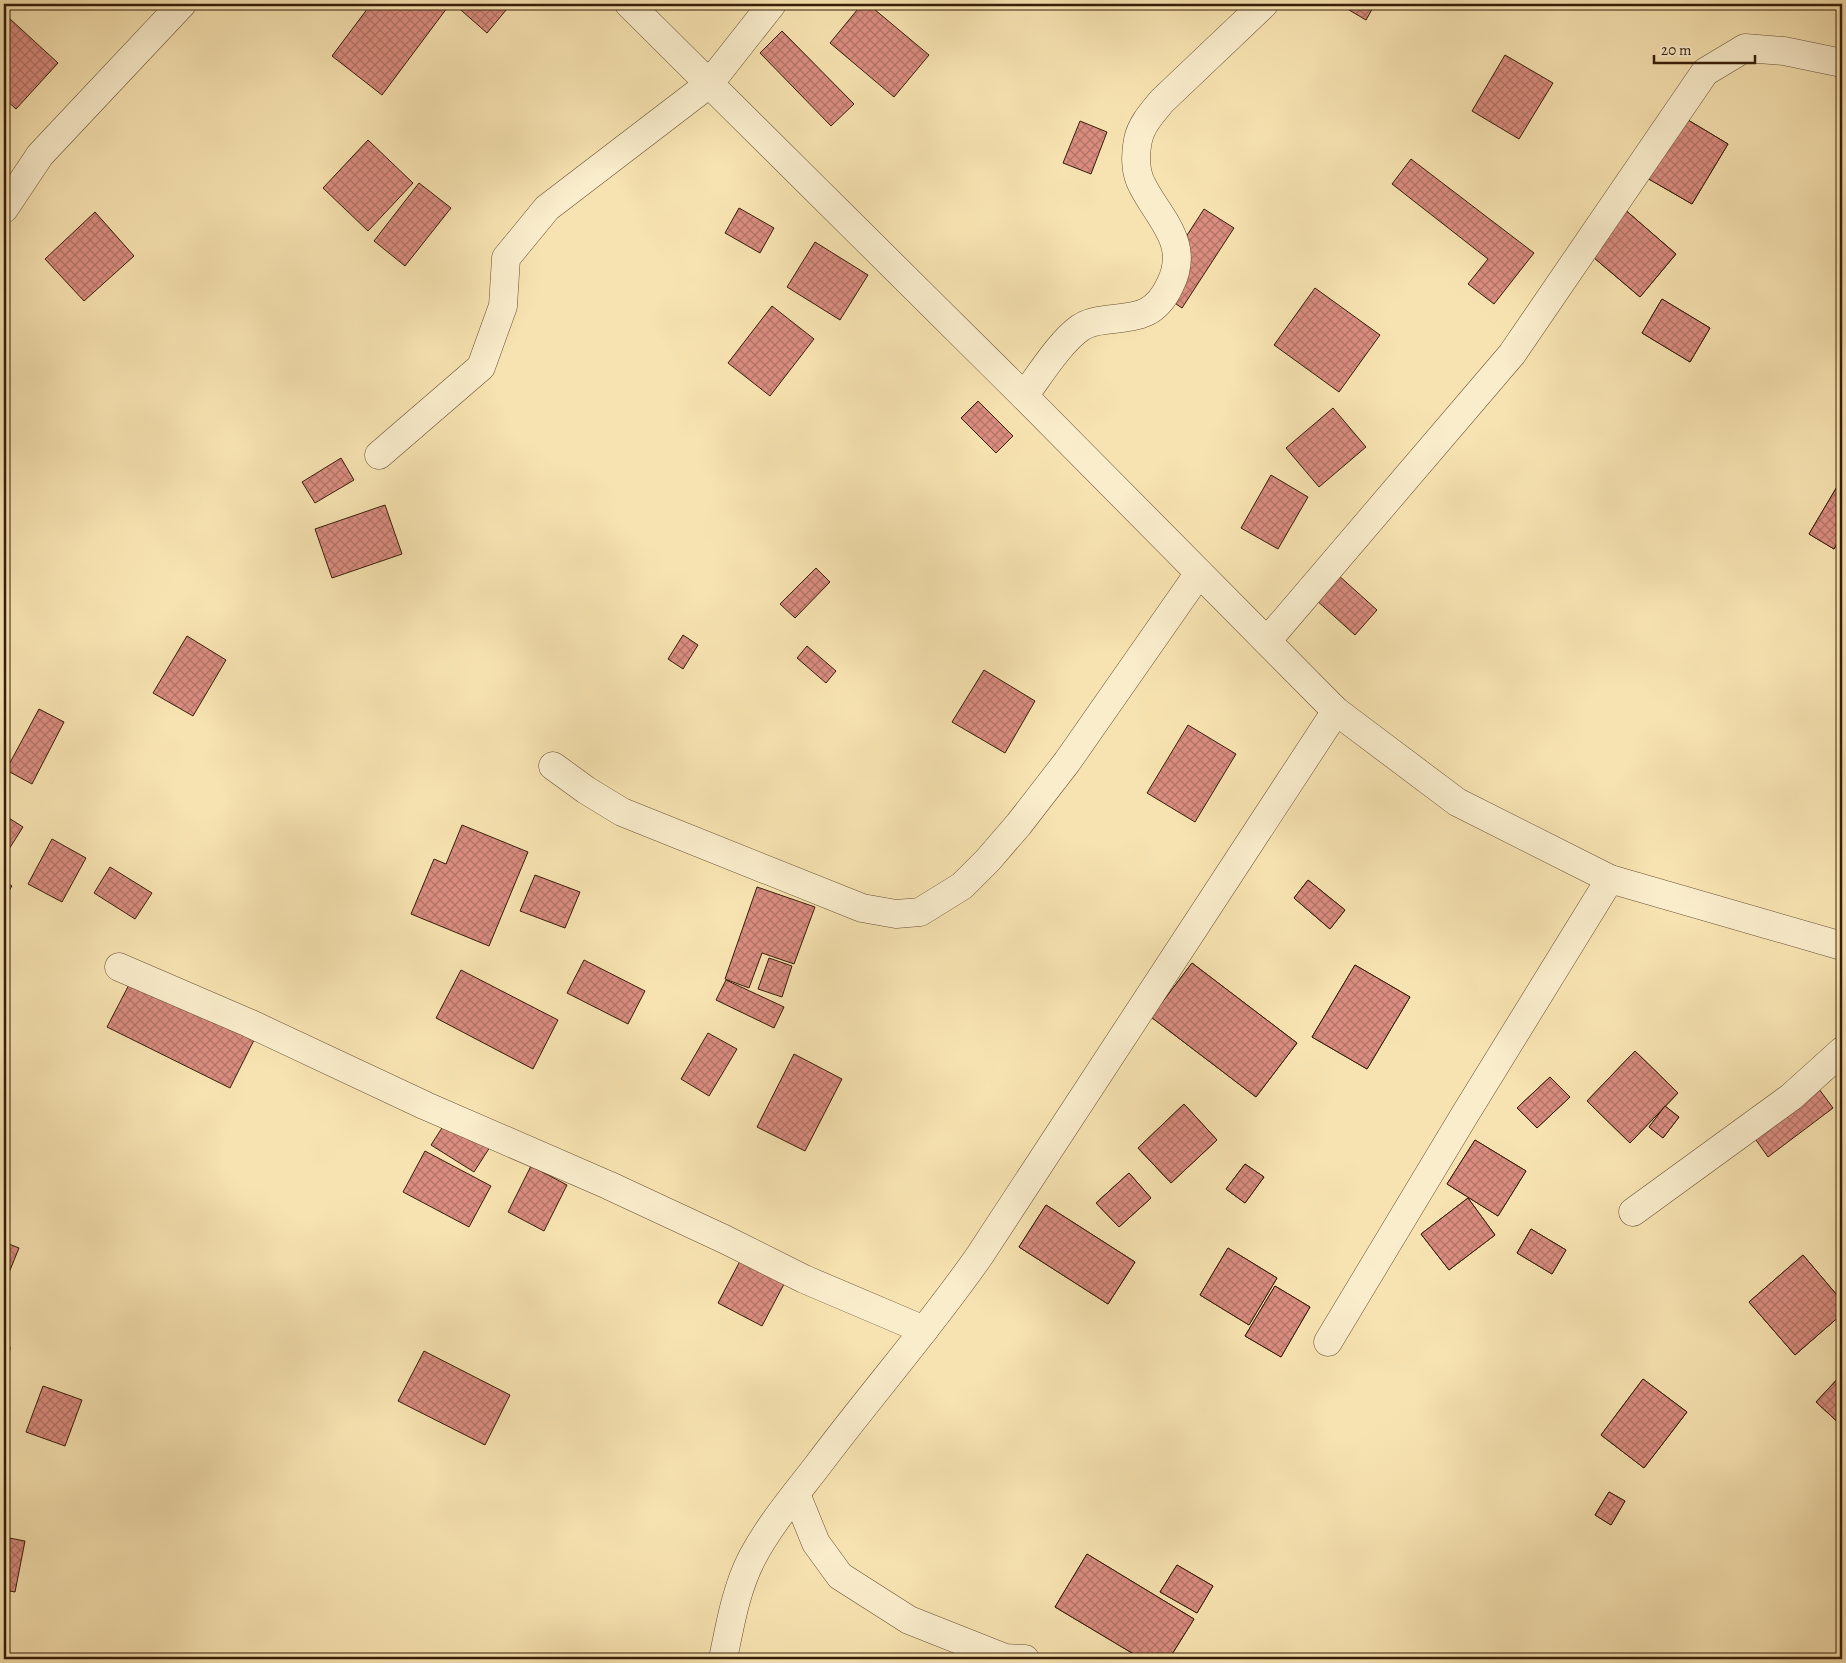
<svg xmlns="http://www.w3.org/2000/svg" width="1846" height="1663" viewBox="0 0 1846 1663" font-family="Alegreya,serif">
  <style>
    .building { fill: url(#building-cross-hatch); stroke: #361e09 }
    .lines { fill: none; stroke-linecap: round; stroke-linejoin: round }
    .minor-casing { stroke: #664f33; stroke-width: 29 }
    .minor { stroke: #faedcc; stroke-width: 28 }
  </style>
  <defs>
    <pattern id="building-cross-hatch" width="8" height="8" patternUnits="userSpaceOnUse" patternTransform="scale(1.25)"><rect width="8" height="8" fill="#da8d80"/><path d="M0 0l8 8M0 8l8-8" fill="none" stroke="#b27367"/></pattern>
  </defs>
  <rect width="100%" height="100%" fill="#f7e3b1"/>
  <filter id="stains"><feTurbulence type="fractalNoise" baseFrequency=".004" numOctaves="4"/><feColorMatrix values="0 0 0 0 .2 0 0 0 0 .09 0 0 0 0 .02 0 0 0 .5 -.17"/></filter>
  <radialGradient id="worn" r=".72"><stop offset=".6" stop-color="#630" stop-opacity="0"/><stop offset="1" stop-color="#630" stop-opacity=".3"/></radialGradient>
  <g class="building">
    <polygon points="371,4 450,4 382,95 332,56"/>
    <polygon points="454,4 511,4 487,33"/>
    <polygon points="862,4 868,4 929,55 894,97 830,43"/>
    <polygon points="1339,4 1375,4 1366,20"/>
    <polygon points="9,18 58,63 16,109 4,98 4,24"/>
    <polygon points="782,31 854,104 831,126 760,53"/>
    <polygon points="1505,55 1553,83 1519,139 1472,111"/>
    <polygon points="1683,117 1728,144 1692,204 1647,178"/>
    <polygon points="1683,117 1728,144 1692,204 1647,178"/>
    <polygon points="1080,121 1107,132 1091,174 1063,163"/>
    <polygon points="368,140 413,183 368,231 323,188"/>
    <polygon points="1411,159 1534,253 1494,304 1468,284 1488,259 1392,184"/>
    <polygon points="419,183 451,208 405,266 374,241"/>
    <polygon points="739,208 774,228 760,253 725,233"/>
    <polygon points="1623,208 1676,254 1640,297 1586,251"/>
    <polygon points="1623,208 1676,254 1640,297 1586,251"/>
    <polygon points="1204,209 1234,228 1182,308 1153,288"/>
    <polygon points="95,212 134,256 84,301 45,259"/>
    <polygon points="815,242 868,275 840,320 787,287"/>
    <polygon points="1315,288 1380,335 1339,392 1274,345"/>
    <polygon points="1662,299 1710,328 1690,362 1642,333"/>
    <polygon points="1662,299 1710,328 1690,362 1642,333"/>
    <polygon points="772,306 814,339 770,396 728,363"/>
    <polygon points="978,401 1013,436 996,453 961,418"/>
    <polygon points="1333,408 1366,447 1319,487 1286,448"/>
    <polygon points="341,458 354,480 315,503 302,482"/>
    <polygon points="1271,475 1308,497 1278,549 1241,528"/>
    <polygon points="1838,485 1842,488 1842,535 1834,549 1809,534"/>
    <polygon points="1838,485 1842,488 1842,535 1834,549 1809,534"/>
    <polygon points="385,505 402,554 332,578 315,529"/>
    <polygon points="816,568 830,582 795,618 780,604"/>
    <polygon points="1337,574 1377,610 1355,635 1315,599"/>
    <polygon points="683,635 698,645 683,669 668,659"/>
    <polygon points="187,636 226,660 193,716 153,693"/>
    <polygon points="807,646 836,671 826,683 797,658"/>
    <polygon points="984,670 1035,701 1005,753 952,722"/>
    <polygon points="39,709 64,722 32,784 6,770"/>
    <polygon points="1188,725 1236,754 1195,822 1147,793"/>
    <polygon points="4,815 23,827 4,857"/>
    <polygon points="462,825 528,852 489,946 411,914 434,859 446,864"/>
    <polygon points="52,839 86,858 62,902 28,884"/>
    <polygon points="110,867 152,893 135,919 94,893"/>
    <polygon points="535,875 580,892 565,928 520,911"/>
    <polygon points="1308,880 1345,910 1330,929 1294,898"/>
    <polygon points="1308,880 1345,910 1330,929 1294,898"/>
    <polygon points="4,881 12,886 4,898"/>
    <polygon points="757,887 815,907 794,964 762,953 749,988 725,979"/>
    <polygon points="769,958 792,966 782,997 758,989"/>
    <polygon points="584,960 645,991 628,1024 567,993"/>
    <polygon points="1192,963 1297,1043 1256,1097 1151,1017"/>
    <polygon points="1192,963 1297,1043 1256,1097 1151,1017"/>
    <polygon points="1355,965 1410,997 1367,1069 1312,1037"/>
    <polygon points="1355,965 1410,997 1367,1069 1312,1037"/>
    <polygon points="461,970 558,1020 533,1069 436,1018"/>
    <polygon points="133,977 255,1038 230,1088 107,1027"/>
    <polygon points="726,980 784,1007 774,1028 716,1000"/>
    <polygon points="708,1033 737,1049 709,1096 681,1079"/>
    <polygon points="1635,1051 1678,1093 1630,1143 1587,1101"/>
    <polygon points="1635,1051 1678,1093 1630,1143 1587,1101"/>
    <polygon points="794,1054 842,1079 805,1151 757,1127"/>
    <polygon points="1550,1077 1570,1097 1537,1128 1517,1108"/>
    <polygon points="1550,1077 1570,1097 1537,1128 1517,1108"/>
    <polygon points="1842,1079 1842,1090 1838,1087"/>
    <polygon points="1816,1085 1833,1108 1768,1157 1751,1133"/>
    <polygon points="1184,1104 1217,1140 1171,1183 1138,1148"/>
    <polygon points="1184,1104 1217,1140 1171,1183 1138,1148"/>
    <polygon points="1665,1106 1679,1117 1663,1138 1649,1127"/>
    <polygon points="1665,1106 1679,1117 1663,1138 1649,1127"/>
    <polygon points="447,1120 490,1147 474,1172 431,1145"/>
    <polygon points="1475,1140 1526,1171 1498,1216 1447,1184"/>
    <polygon points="1475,1140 1526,1171 1498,1216 1447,1184"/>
    <polygon points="425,1151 491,1186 469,1227 403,1192"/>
    <polygon points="1245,1164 1264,1177 1245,1203 1226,1189"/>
    <polygon points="1245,1164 1264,1177 1245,1203 1226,1189"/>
    <polygon points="531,1166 567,1185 544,1231 508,1212"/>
    <polygon points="1129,1173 1151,1198 1119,1227 1096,1203"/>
    <polygon points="1129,1173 1151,1198 1119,1227 1096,1203"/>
    <polygon points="1468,1198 1495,1235 1449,1270 1421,1234"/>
    <polygon points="1468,1198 1495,1235 1449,1270 1421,1234"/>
    <polygon points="1046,1205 1135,1262 1108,1304 1019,1247"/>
    <polygon points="1046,1205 1135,1262 1108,1304 1019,1247"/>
    <polygon points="1531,1229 1566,1250 1552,1274 1517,1253"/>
    <polygon points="1531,1229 1566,1250 1552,1274 1517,1253"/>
    <polygon points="4,1242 19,1248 4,1285"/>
    <polygon points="750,1242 794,1265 762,1326 718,1303"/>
    <polygon points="1228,1248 1277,1278 1249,1325 1200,1295"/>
    <polygon points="1228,1248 1277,1278 1249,1325 1200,1295"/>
    <polygon points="1803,1255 1842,1301 1842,1314 1795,1355 1749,1302"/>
    <polygon points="1803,1255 1842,1301 1842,1314 1795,1355 1749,1302"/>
    <polygon points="1275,1286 1310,1307 1281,1357 1245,1336"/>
    <polygon points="1275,1286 1310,1307 1281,1357 1245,1336"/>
    <polygon points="4,1347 10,1347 4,1406"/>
    <polygon points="424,1351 510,1395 485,1445 398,1401"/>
    <polygon points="1842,1374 1842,1426 1816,1402"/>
    <polygon points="1842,1374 1842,1426 1816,1402"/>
    <polygon points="1643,1379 1687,1412 1644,1468 1601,1435"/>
    <polygon points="1643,1379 1687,1412 1644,1468 1601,1435"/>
    <polygon points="43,1386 82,1400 65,1446 26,1432"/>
    <polygon points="1609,1492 1625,1501 1611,1525 1595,1515"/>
    <polygon points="1609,1492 1625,1501 1611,1525 1595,1515"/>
    <polygon points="4,1537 25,1541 15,1592 4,1590"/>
    <polygon points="1087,1554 1194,1619 1169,1659 1142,1659 1055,1607"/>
    <polygon points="1087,1554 1194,1619 1169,1659 1142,1659 1055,1607"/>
    <polygon points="1177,1565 1213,1586 1197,1613 1160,1592"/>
    <polygon points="1177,1565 1213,1586 1197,1613 1160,1592"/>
  </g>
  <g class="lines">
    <g class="minor-casing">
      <g id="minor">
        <polyline points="629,4 1024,396 1336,711 1457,802 1610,879 1842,946"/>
        <polyline points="4,209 40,155 182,4"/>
        <path d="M1024,396c15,-20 36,-54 56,-68 7,-5 16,-7 25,-8 32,-4 50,-3 65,-35 21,-42 -11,-66 -28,-100 -7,-13 -7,-31 -4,-45 3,-15 14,-27 24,-39l102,-97"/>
        <polyline points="379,455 481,367 503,306 506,258 547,208 709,84 772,4"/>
        <polyline points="1267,641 1512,354 1705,72 1745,48 1784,51 1842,63"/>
        <polyline points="553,766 586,790 622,812 862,908 896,914 920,912 962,886 988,860 1019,824 1067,762 1199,573"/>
        <polyline points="119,967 249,1023 426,1106 608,1185 724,1239 804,1279 924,1330"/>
        <polyline points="1633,1212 1791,1097 1842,1051"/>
        <polyline points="1328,1342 1464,1116 1610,879"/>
        <polyline points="796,1494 816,1543 840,1576 909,1620 1005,1658 1025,1659"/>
        <path d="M723,1659c7,-34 13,-70 29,-101 18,-34 43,-63 66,-93 53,-71 112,-138 162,-210l356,-544"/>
      </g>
    </g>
    <use href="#minor" class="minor"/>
  </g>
  <rect width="1846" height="1663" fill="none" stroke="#f7e3b1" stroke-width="20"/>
  <rect x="5" y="5" width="1836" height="1653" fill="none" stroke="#361e09" stroke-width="2.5"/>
  <rect x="10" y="10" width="1826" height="1643" fill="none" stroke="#361e09"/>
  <path d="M1654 55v8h101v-8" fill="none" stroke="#361e09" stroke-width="2.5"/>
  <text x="1661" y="55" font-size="15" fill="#361e09" stroke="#faedcc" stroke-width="4" paint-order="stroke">20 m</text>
  <rect width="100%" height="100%" filter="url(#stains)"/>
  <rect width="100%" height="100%" fill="url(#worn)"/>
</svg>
